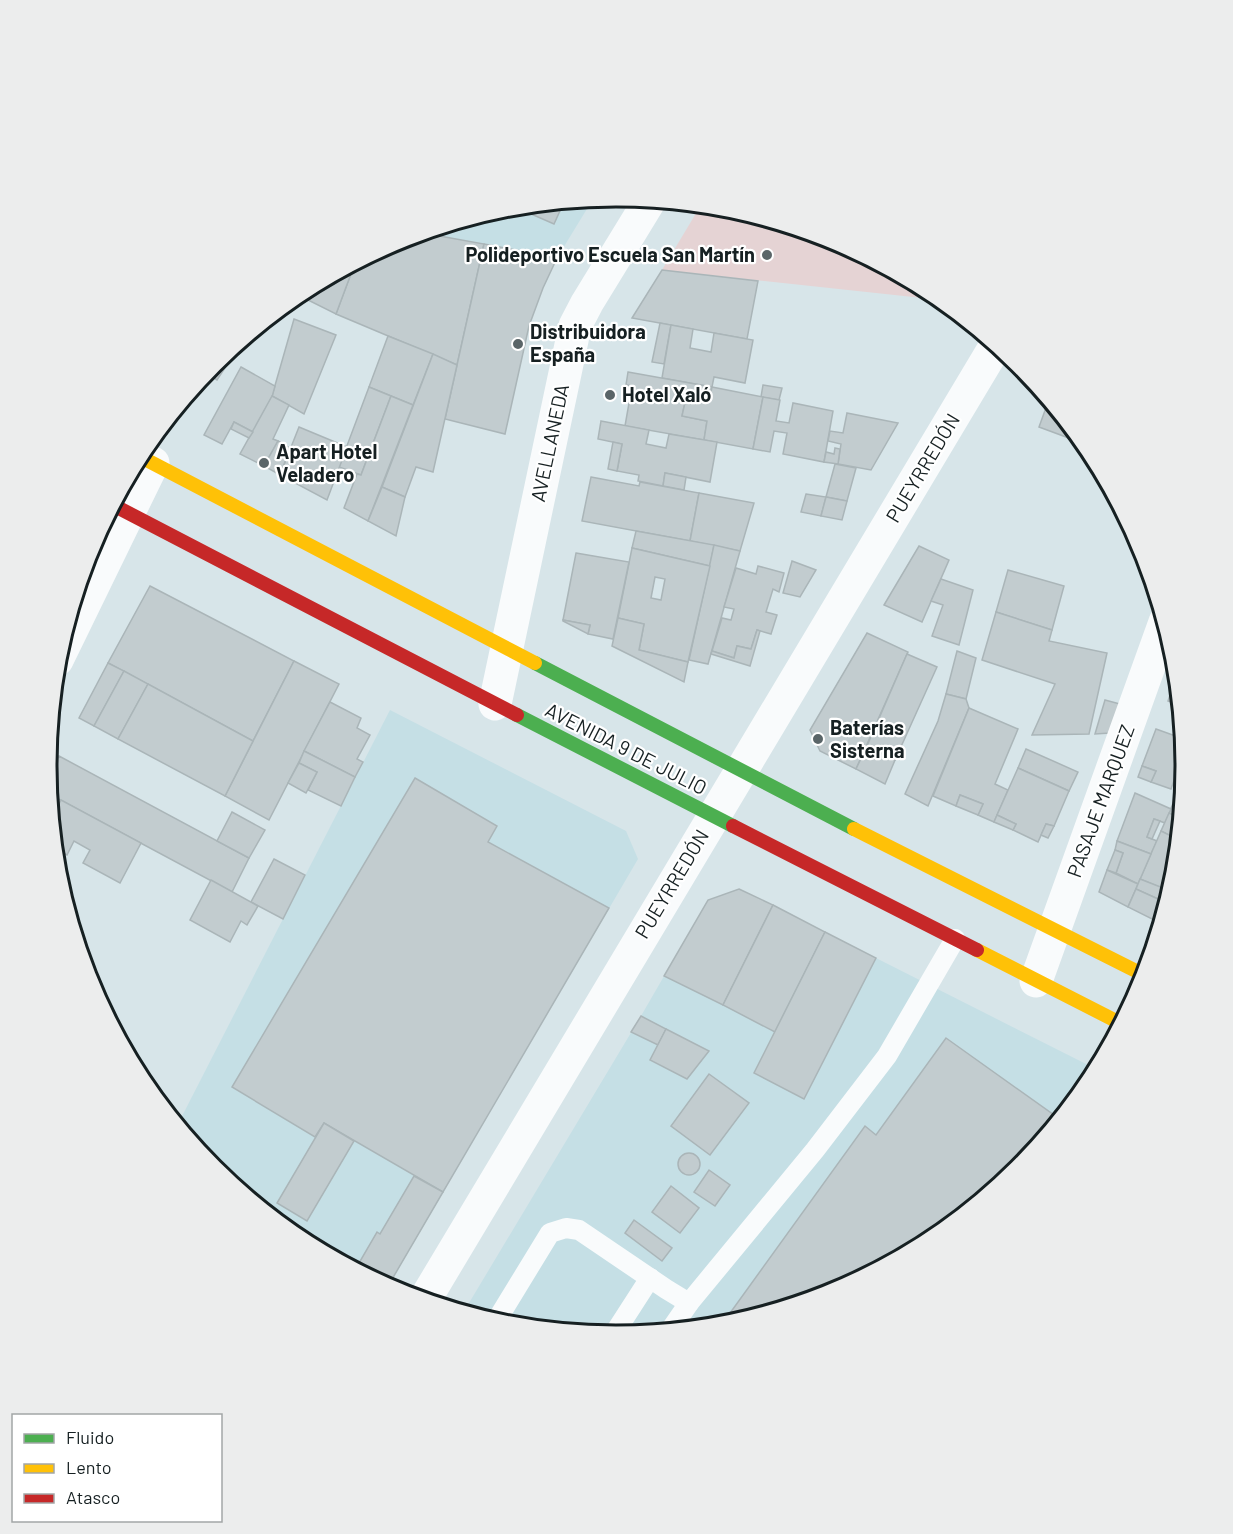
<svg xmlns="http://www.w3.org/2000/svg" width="1233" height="1534" viewBox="0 0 1233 1534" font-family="Barlow,sans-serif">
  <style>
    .built { fill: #c5dfe5 }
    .green { fill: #e5d3d4 }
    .building { fill: #c2cccf; stroke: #aab5b8; stroke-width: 1.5; fill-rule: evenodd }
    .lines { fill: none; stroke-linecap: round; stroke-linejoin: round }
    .lane { stroke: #f9fbfc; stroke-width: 20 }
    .street { stroke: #f9fbfc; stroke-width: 33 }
    .fast { stroke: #4caf50; stroke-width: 14 }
    .slow { stroke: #ffc107; stroke-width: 14 }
    .jam { stroke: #c62828; stroke-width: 14 }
    .poi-dot { fill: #5a6568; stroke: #fff; stroke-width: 2 }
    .labels { text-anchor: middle; stroke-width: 4.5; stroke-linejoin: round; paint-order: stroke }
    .poi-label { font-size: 20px; font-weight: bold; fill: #162022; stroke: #fff; text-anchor: start }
    .street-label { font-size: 20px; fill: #162022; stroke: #fff }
    .rim { fill: none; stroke: #162022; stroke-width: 3 }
  </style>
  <rect width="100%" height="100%" fill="#d7e5e9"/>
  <g class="built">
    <polygon points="593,199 557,258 423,233 506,208"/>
    <polygon points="390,710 626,831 638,859 387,1288 300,1241 213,1170 177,1126"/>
    <polygon points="739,889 1098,1070 1090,1084 1019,1170 933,1241 834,1294 727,1326 616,1337 505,1326 463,1313 641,1016 708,900"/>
  </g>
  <polygon class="green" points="701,205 728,208 835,241 933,293 941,300 662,270"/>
  <g class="building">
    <polygon points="564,202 554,224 515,207"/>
    <polygon points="423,233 484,244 457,365 336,314 355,263 399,240"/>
    <polygon points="821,236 835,241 915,284 911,291"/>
    <polygon points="484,244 557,258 543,288 529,326 505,434 445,419"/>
    <polygon points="355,263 336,314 298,295 300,293"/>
    <polygon points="662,270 758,281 747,339 632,318"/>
    <polygon points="294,319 336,335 304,414 272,396"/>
    <polygon points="660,323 671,325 664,364 652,362"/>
    <polygon points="671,325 693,329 690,348 711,352 714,333 753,340 745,383 714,377 712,387 662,378"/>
    <polygon points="388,336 433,354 413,405 369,387"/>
    <polygon points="244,339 217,380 206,373 214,364"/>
    <polygon points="433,354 457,365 433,472 416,467 405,497 382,487"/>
    <polygon points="241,367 275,386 272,397 253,432 234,422 222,444 204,435"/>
    <polygon points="628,372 712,387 709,402 686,398 682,416 707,421 704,440 625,426 632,386 626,385"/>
    <polygon points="626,385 632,386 629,402 623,400"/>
    <polygon points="763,385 782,388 779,400 761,397"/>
    <polygon points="369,387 391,396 361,475 339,467"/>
    <polygon points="712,387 763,397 753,449 704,440 707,421 682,416 686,398 709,402"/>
    <polygon points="272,396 289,405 273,439 278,441 264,466 240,454"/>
    <polygon points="391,396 413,405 368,521 344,508 357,474 361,475"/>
    <polygon points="763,397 780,400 776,421 789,423 793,403 833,411 824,462 783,454 787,433 774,431 770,452 753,449"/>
    <polygon points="1047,405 1056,408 1085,444 1039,427"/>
    <polygon points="847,413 898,423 871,470 838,464 841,444 828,441 830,431 843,433"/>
    <polygon points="601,421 649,430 646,444 666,448 669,434 717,442 710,482 665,473 663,486 638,481 639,475 617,471 622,444 598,439"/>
    <polygon points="234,422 253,432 249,438 231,429"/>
    <polygon points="299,427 347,447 327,500 280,475"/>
    <polygon points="278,441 290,448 280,475 264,466"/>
    <polygon points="613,442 622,444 617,471 608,469"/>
    <polygon points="835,448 840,449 838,464 824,462 826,452 834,454"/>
    <polygon points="835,464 856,468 847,501 826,497"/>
    <polygon points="665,473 686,477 684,490 663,486"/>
    <polygon points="591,477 639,486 640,482 699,493 690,541 582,521"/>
    <polygon points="382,487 405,497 396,536 368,521"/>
    <polygon points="699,493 754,503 740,551 690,541"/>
    <polygon points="806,494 826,497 821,516 801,512"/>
    <polygon points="826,497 847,501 842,520 821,516"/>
    <polygon points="636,531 714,545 710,566 632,548"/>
    <polygon points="714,545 740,551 708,664 689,660"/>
    <polygon points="919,546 949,560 922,622 884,605"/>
    <path d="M632,548l78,18 -22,96 -49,-12 5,-26 -26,-6zM655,577l10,2 -4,21 -10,-2z"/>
    <polygon points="576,553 629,562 613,639 588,634 590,625 563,620"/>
    <polygon points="792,561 816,570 800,597 783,593"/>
    <polygon points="758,566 784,573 779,592 773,589 766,612 777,615 771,634 757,630 751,649 737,646 734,658 712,651 722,618 731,620 734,609 724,607 736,568 756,574"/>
    <polygon points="1008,570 1064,586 1052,630 996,612"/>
    <polygon points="941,579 973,590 959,645 932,636 943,605 931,601"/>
    <polygon points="150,586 294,661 253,741 108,663"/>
    <polygon points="996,612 1052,630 1049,641 1107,653 1089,734 1032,735 1055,684 982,660"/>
    <polygon points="618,618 644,624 639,650 688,662 684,682 612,646"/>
    <polygon points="563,620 590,625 588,634 563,621"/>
    <polygon points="757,630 760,631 750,666 711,654 712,651 734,658 737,646 751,649"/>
    <polygon points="867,633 908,652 856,769 820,751 810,730"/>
    <polygon points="957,651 976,658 966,699 946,694"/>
    <polygon points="907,654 937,667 895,760 867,746"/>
    <polygon points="294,661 339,684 269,820 225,796"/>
    <polygon points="108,663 124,671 94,726 79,718"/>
    <polygon points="124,671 148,684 118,739 94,726"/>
    <polygon points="1177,674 1180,705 1168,701"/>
    <polygon points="148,684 253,741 225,796 118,739"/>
    <polygon points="946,694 966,699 969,708 928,806 905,794 938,721"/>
    <polygon points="1105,700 1120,704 1110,733 1095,734"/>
    <polygon points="330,702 361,718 357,728 370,735 357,759 363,762 355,777 304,751"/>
    <polygon points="969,708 1018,729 995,784 1008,790 994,822 978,815 983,804 960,795 956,806 933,796"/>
    <polygon points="1156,729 1184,739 1185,750 1171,789 1151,782 1156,771 1142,766"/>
    <polygon points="867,746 895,760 885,784 856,769"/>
    <polygon points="1026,749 1078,772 1069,791 1018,768"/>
    <polygon points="304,751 355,777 341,806 308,790 317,772 299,763"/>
    <polygon points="59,756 249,858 232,892 49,794 47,776"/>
    <polygon points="299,763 317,772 306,793 288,783"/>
    <polygon points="1142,766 1156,771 1151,782 1138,777"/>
    <polygon points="1018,768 1069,791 1054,826 1046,824 1038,842 1013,830 1016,824 997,815"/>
    <polygon points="415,778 497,826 488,842 609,908 443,1192 324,1123 315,1137 232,1087"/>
    <polygon points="1184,778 1185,778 1181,819 1169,813"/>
    <polygon points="1135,793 1171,809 1165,823 1154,819 1147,837 1157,841 1151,854 1117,841"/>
    <polygon points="960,795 983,804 978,815 956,806"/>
    <polygon points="61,800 141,843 120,883 83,863 90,850 74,841 67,855 54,848 52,818"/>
    <polygon points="232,812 265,830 249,858 217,841"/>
    <polygon points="1169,813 1181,819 1175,838 1161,831"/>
    <polygon points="997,815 1016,824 1013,830 994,822"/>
    <polygon points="1154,819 1160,821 1152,839 1147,837"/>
    <polygon points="1046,824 1054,826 1048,838 1041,835"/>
    <polygon points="1181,825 1175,879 1171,892 1140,879 1161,831 1175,838"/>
    <polygon points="1117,841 1151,854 1138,884 1116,873 1123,853 1115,850"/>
    <polygon points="1115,850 1123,853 1116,873 1107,870"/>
    <polygon points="274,859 305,875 283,919 251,902"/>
    <polygon points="1107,870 1138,884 1128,907 1099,892"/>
    <polygon points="1140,879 1163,888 1158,899 1136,889"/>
    <polygon points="211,880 258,906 247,925 241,921 230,942 190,920"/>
    <polygon points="1163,888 1171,892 1162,924 1128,907 1136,889 1158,899"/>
    <polygon points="739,889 773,905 723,1005 664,976 708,900"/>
    <polygon points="773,905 825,932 775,1032 723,1005"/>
    <polygon points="825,932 876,958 804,1099 754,1073"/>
    <polygon points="641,1016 666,1029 658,1045 631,1032"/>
    <polygon points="666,1029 709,1051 687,1079 650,1060"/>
    <polygon points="946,1038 1061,1120 1019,1170 933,1241 834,1294 720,1327 865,1126 876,1135"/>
    <polygon points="709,1074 749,1103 710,1155 671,1126"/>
    <polygon points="324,1123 354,1141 307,1221 277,1203"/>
    <circle cx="689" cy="1164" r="11"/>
    <polygon points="709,1170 730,1185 715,1206 694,1192"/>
    <polygon points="414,1176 443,1192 391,1281 359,1263 377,1232 380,1234"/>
    <polygon points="671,1186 699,1208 680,1233 652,1212"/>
    <polygon points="634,1220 672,1248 662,1261 625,1233"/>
  </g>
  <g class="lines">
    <g class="lane">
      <polyline points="495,1323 550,1233 566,1228 579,1230 666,1289 689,1303 815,1150 887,1056 955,939"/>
      <polyline points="669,1332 689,1303"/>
      <polyline points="612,1337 650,1278"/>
    </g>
    <g class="street">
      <polyline points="57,660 153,463"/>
      <polyline points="495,704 575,326 587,303 650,200"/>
      <polyline points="1036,981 1165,622"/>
      <polyline points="424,1301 996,345"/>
    </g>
    <g class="fast">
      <polyline points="535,663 854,829"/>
      <polyline points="517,715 733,826"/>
    </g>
    <g class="slow">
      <polyline points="139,456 535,663"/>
      <polyline points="854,829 1146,976"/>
      <polyline points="977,950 1122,1024"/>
    </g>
    <g class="jam">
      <polyline points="113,505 517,715"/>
      <polyline points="733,826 977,950"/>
    </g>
  </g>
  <g class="poi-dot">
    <circle cx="767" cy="255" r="6"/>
    <circle cx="518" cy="344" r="6"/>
    <circle cx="610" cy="395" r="6"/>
    <circle cx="264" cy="463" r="6"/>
    <circle cx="818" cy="739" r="6"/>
  </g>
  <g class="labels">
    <g class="poi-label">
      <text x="755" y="262" text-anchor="end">Polideportivo Escuela San Martín</text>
      <text x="530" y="339">Distribuidora<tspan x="530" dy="23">España</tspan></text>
      <text x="622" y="402">Hotel Xaló</text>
      <text x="276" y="459">Apart Hotel<tspan x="276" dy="23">Veladero</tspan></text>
      <text x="830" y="735">Baterías<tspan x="830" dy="23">Sisterna</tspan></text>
    </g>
    <g class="street-label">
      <text transform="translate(550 443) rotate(-78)" y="7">AVELLANEDA</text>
      <text transform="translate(923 468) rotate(-59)" y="7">PUEYRREDÓN</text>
      <text transform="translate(626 749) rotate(27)" y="7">AVENIDA 9 DE JULIO</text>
      <text transform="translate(1101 801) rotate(-70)" y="7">PASAJE MARQUEZ</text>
      <text transform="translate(672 884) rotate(-59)" y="7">PUEYRREDÓN</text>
    </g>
  </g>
  <path d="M0 0H1233V1534H0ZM57 766a559 559 0 1 1 1118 0a559 559 0 1 1-1118 0Z" fill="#eceded" fill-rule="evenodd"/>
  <path class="rim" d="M57 766a559 559 0 1 1 1118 0a559 559 0 1 1-1118 0Z"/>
  <rect x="12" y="1414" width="210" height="108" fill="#ffffff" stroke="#a2a6a7" stroke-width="1.5"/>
  <rect x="24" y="1434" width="30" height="9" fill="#4caf50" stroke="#a2a6a7" stroke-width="1.5"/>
  <text x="66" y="1444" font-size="18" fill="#162022">Fluido</text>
  <rect x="24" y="1464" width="30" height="9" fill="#ffc107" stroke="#a2a6a7" stroke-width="1.5"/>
  <text x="66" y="1474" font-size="18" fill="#162022">Lento</text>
  <rect x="24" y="1494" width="30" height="9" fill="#c62828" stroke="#a2a6a7" stroke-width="1.5"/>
  <text x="66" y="1504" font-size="18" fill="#162022">Atasco</text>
</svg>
